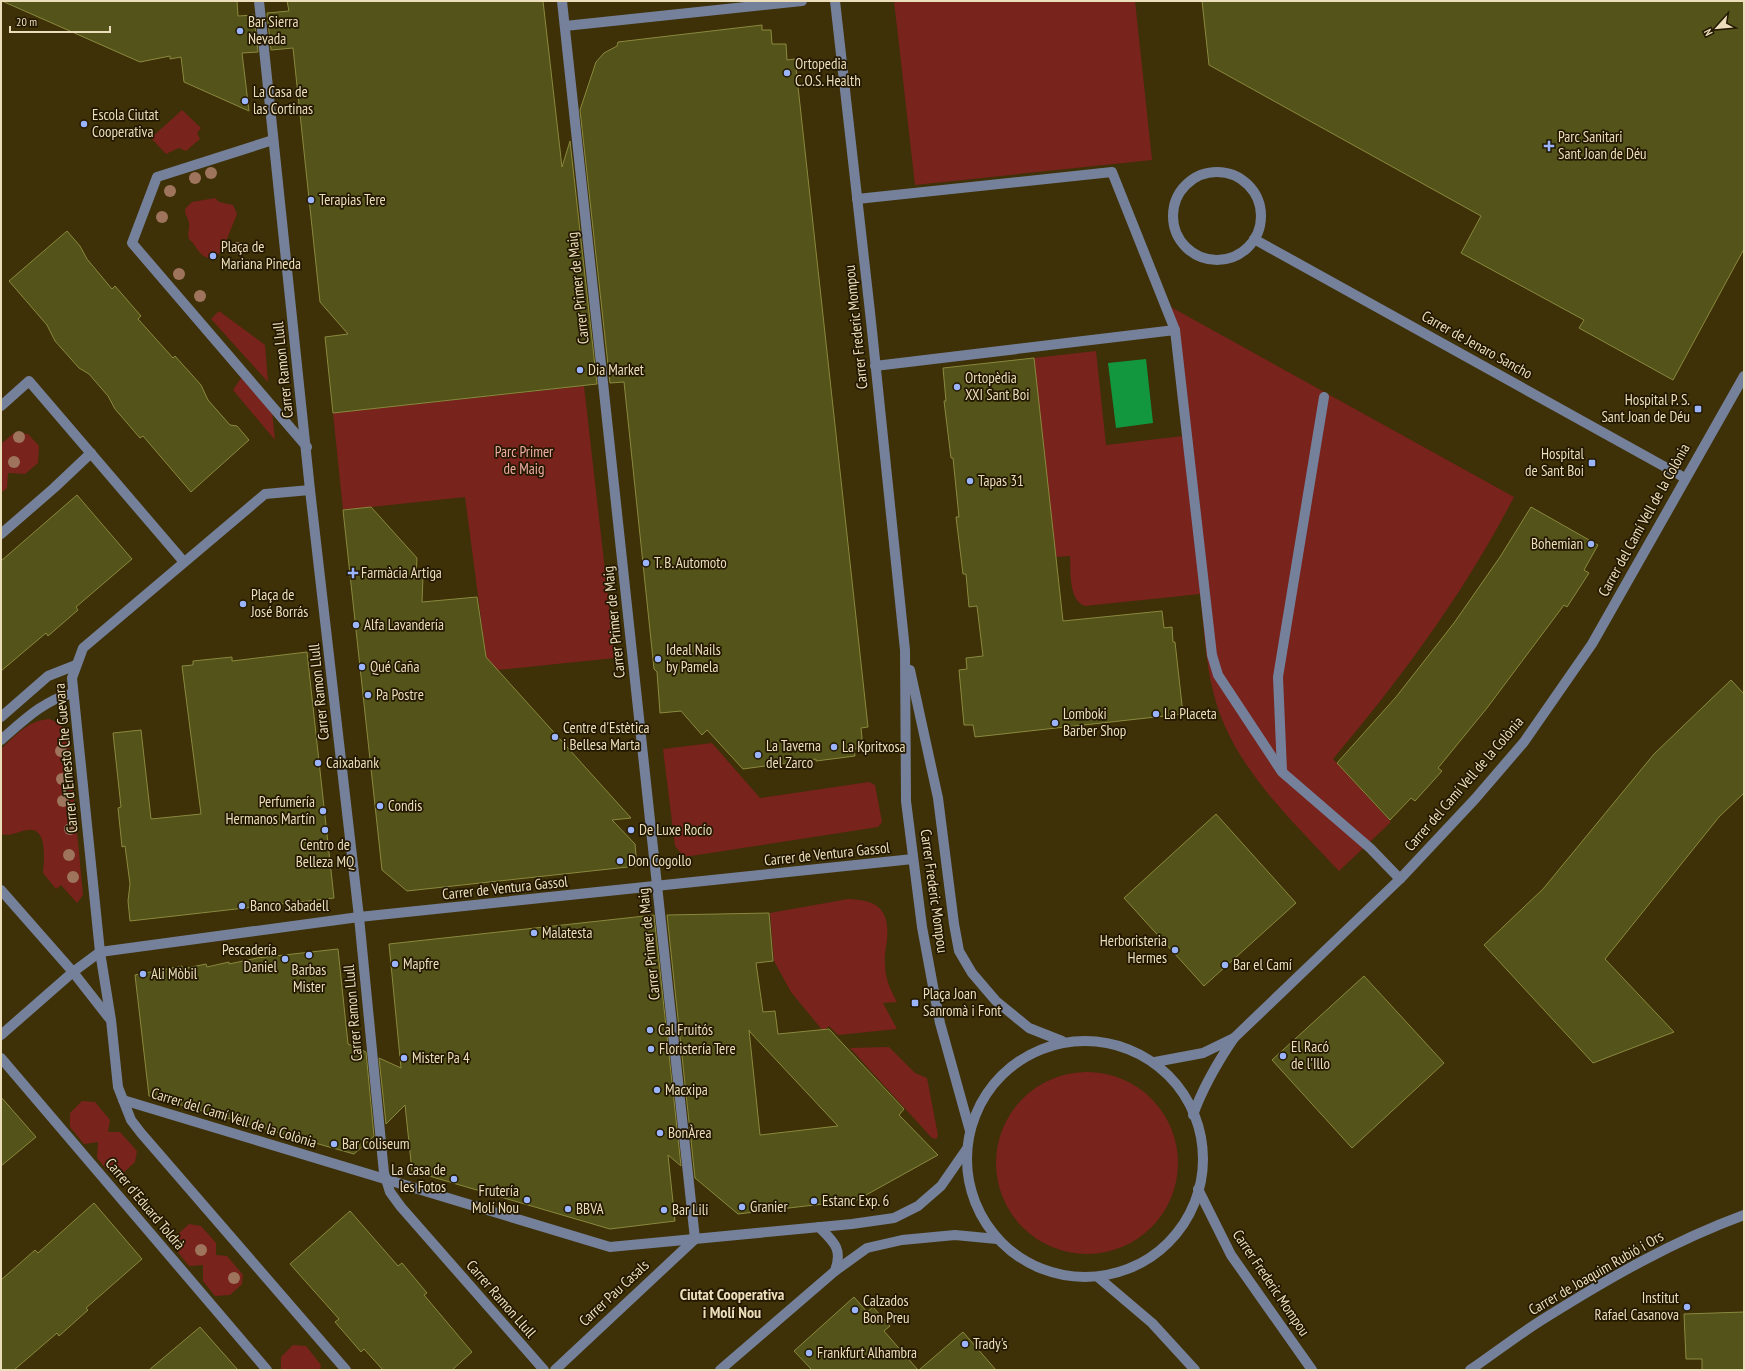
<svg xmlns="http://www.w3.org/2000/svg" width="1745" height="1371" viewBox="0 0 1745 1371" font-family="'PT Sans Narrow',sans-serif">
  <style>
    .green { fill: #78231c }
    .water { fill: #12973f }
    .building { fill: #545319; stroke: #8a893e; fill-rule: evenodd }
    .lines { fill: none; stroke-linecap: round; stroke-linejoin: round }
    .minor { stroke: #75809b; stroke-width: 10 }
    .tree { fill: #9e745d }
    .poi-dot { fill: #9ab5fd; stroke: #231800; stroke-width: 1.5 }
    .labels { text-anchor: middle; stroke-width: 3.5; stroke-linejoin: round; paint-order: stroke }
    .poi-label { font-size: 15px; fill: #eddebb; stroke: #231800; text-anchor: start }
    .street-label { font-size: 15px; fill: #eddebb; stroke: #231800 }
    .park-label { font-size: 15px; fill: #edaca3; stroke: #231800 }
    .neighbourhood-label { font-size: 16px; font-weight: bold; fill: #eddebb; stroke: #231800 }
  </style>
  <rect width="100%" height="100%" fill="#3e3007"/>
  <g class="green">
    <polygon points="894,1 1135,1 1152,160 915,185"/>
    <polygon points="182,110 201,128 197,133 200,139 186,151 179,148 166,154 151,138"/>
    <path d="M215,198l4,4 14,3 4,9 -15,37c-13,12 -19,7 -27,-5 -1,-2 -4,-5 -6,-7 -2,-5 1,-11 0,-16 -1,-6 -4,-7 -4,-14l7,-7z"/>
    <path d="M1169,306l345,191c-50,96 -111,179 -181,262l58,63 -52,49c-49,-53 -109,-107 -126,-180 -8,-32 -9,-65 -13,-97l-115,12c-17,-6 -14,-35 -15,-50l-15,1 -21,-199 62,-7 10,94 77,-9z"/>
    <polygon points="219,311 265,345 268,382 211,319"/>
    <polygon points="241,378 272,411 275,440 233,390"/>
    <polygon points="584,386 615,658 488,671 465,497 343,510 333,413"/>
    <polygon points="14,433 28,434 39,446 38,463 25,474 8,473 7,488 1,493 1,444"/>
    <path d="M49,719c9,3 15,7 19,17l15,159 -6,8 -16,-18 -5,4 -13,-16c1,-12 5,-46 -15,-43 -11,1 -16,7 -27,4v-85c15,-14 26,-28 48,-30z"/>
    <polygon points="712,743 760,798 869,782 875,785 882,822 878,827 684,857 675,846 663,749"/>
    <path d="M848,899c29,1 42,10 39,41 -1,8 -3,16 -2,24 0,14 5,25 12,38l-14,1 14,26 -59,6 -9,-9 -6,5 -32,-39 -17,-31 -4,-48z"/>
    <polygon points="889,1047 915,1073 927,1078 938,1135 937,1138 934,1139 931,1137 850,1048"/>
    <circle cx="1087" cy="1163" r="91"/>
    <polygon points="82,1101 95,1102 110,1120 108,1132 120,1132 137,1151 135,1162 123,1173 108,1171 97,1158 98,1142 84,1144 70,1127 70,1113"/>
    <polygon points="189,1224 201,1226 216,1243 216,1255 227,1256 243,1275 242,1284 230,1295 215,1296 203,1281 203,1265 189,1266 176,1250 177,1235"/>
    <polygon points="293,1345 306,1346 321,1365 320,1370 281,1370 281,1357"/>
  </g>
  <polygon class="water" points="1146,359 1153,423 1116,428 1108,363"/>
  <g class="building">
    <polygon points="2,1 237,1 238,16 254,15 258,52 242,53 249,111 184,82 181,57 170,59 170,56 140,62"/>
    <polygon points="287,1 543,1 562,167 570,141 597,384 333,413 325,337 348,334 320,302 293,48 271,50 267,13 289,11"/>
    <polygon points="1202,1 1744,1 1744,249 1673,380 1579,328 1584,320 1461,253 1481,216 1209,65"/>
    <polygon points="762,25 762,30 771,30 772,44 786,44 787,60 795,59 868,727 861,728 863,748 854,749 855,756 816,761 816,759 743,769 707,730 702,735 681,711 660,713 657,672 654,669 624,382 610,383 580,110 596,62 604,53 617,46 618,42"/>
    <polygon points="67,231 80,246 87,259 112,289 115,286 141,316 138,319 173,358 175,356 201,385 208,400 230,425 237,426 249,440 191,492 143,436 140,438 115,409 108,396 89,374 79,368 55,341 47,325 9,281"/>
    <polygon points="1034,358 1063,621 1162,611 1164,628 1172,627 1173,642 1175,642 1183,714 975,737 973,725 964,725 959,670 967,669 966,658 983,656 977,606 969,607 966,574 963,574 956,517 959,517 953,458 951,458 944,401 946,401 943,368"/>
    <polygon points="77,495 132,559 76,607 78,610 48,636 46,633 1,671 1,561"/>
    <polygon points="371,507 417,558 416,578 423,577 422,602 477,597 486,657 631,818 612,820 635,844 637,866 407,891 382,870 343,510"/>
    <polygon points="1531,507 1598,545 1584,570 1589,573 1567,607 1564,605 1487,708 1438,768 1442,771 1415,801 1411,798 1390,820 1337,763 1396,697 1454,623 1500,557"/>
    <polygon points="307,652 334,898 130,921 128,901 130,884 125,846 122,847 118,808 121,807 113,733 141,730 151,819 201,814 182,666 193,665 193,661 232,657 232,661"/>
    <polygon points="1731,680 1744,694 1744,793 1719,817 1605,959 1674,1032 1593,1063 1484,945 1543,889 1654,754"/>
    <polygon points="1216,814 1296,903 1204,986 1124,898"/>
    <path d="M769,913l4,48 -17,2 7,49 12,-1 3,23 51,-5 75,80 -5,6 39,40 -81,45 -119,14 -43,-36 -28,-263zM749,1030l1,2 88,94 -78,9z"/>
    <polygon points="654,915 681,1166 668,1155 675,1221 610,1229 412,1171 405,1105 386,1124 379,1058 401,1068 389,944"/>
    <polygon points="338,949 348,1044 366,1052 374,1136 354,1154 149,1096 135,975 182,966 182,969 206,964 207,967 229,962 229,964 257,958"/>
    <polygon points="1364,976 1444,1063 1352,1148 1272,1060"/>
    <polygon points="1,1097 36,1137 1,1166"/>
    <polygon points="94,1203 142,1259 86,1308 88,1310 59,1336 57,1333 14,1370 1,1370 1,1280 35,1250 38,1253"/>
    <polygon points="350,1211 398,1266 402,1263 427,1293 424,1295 472,1352 452,1370 383,1370 364,1349 361,1352 335,1322 339,1319 290,1264"/>
    <polygon points="854,1297 867,1312 873,1307 890,1326 884,1331 918,1370 812,1370 794,1351"/>
    <polygon points="1744,1312 1744,1370 1702,1370 1702,1359 1686,1359 1684,1314"/>
    <polygon points="200,1327 238,1370 149,1370"/>
    <polygon points="963,1332 996,1370 919,1370"/>
  </g>
  <g class="lines">
    <g class="minor">
      <polyline points="259,1 310,490 359,917 384,1173 390,1192 401,1207 544,1370"/>
      <polyline points="562,1 695,1239"/>
      <polyline points="835,1 871,321 905,650 906,801 922,927 935,997 940,1023 970,1131"/>
      <polyline points="565,26 802,1"/>
      <polyline points="273,140 157,177 132,243 307,447"/>
      <circle cx="1217" cy="216" r="44"/>
      <polyline points="857,199 1112,172 1175,330"/>
      <polyline points="1254,239 1685,478"/>
      <polyline points="875,366 1175,330 1212,655 1218,675 1282,772 1370,848 1400,879"/>
      <polyline points="1,406 29,381 184,562"/>
      <polyline points="310,490 265,494 83,648 72,678 100,952 111,1020 118,1087 131,1120 141,1133 346,1370"/>
      <polyline points="1,534 54,488 91,453"/>
      <polyline points="910,670 938,798 954,924 959,951 972,973 996,1001 1029,1028 1062,1041"/>
      <polyline points="1,717 48,676 76,665"/>
      <path d="M1,740c22,-19 43,-40 72,-47"/>
      <polyline points="1282,771 1278,677 1324,397"/>
      <polyline points="1,890 73,972 109,1018"/>
      <polyline points="1,1035 73,972 100,952 359,917 913,859"/>
      <circle cx="1085" cy="1159" r="118"/>
      <polyline points="1,1058 267,1370"/>
      <polyline points="1155,1062 1203,1053 1234,1038 1400,879 1475,799 1524,742 1592,644 1744,376"/>
      <polyline points="123,1100 610,1247 852,1224 894,1218 918,1206 941,1186 966,1150"/>
      <path d="M1193,1115c10,-28 24,-52 41,-77"/>
      <polyline points="1198,1189 1231,1255 1312,1370"/>
      <path d="M819,1227c15,15 24,22 16,44"/>
      <polyline points="1099,1278 1152,1323 1195,1370"/>
      <polyline points="555,1370 695,1239"/>
      <polyline points="720,1370 835,1271 867,1248 902,1240 955,1235 997,1239"/>
      <path d="M1470,1370c25,-17 49,-36 75,-52 64,-40 128,-77 199,-103"/>
    </g>
  </g>
  <g class="tree">
    <circle cx="211" cy="173" r="6"/>
    <circle cx="195" cy="178" r="6"/>
    <circle cx="170" cy="191" r="6"/>
    <circle cx="162" cy="217" r="6"/>
    <circle cx="238" cy="248" r="6"/>
    <circle cx="179" cy="274" r="6"/>
    <circle cx="200" cy="296" r="6"/>
    <circle cx="19" cy="437" r="6"/>
    <circle cx="14" cy="462" r="6"/>
    <circle cx="61" cy="751" r="6"/>
    <circle cx="62" cy="779" r="6"/>
    <circle cx="63" cy="801" r="6"/>
    <circle cx="70" cy="829" r="6"/>
    <circle cx="69" cy="855" r="6"/>
    <circle cx="73" cy="877" r="6"/>
    <circle cx="201" cy="1250" r="6"/>
    <circle cx="234" cy="1278" r="6"/>
  </g>
  <g class="poi-dot">
    <circle cx="240" cy="31" r="4"/>
    <circle cx="787" cy="73" r="4"/>
    <circle cx="245" cy="101" r="4"/>
    <circle cx="84" cy="124" r="4"/>
    <path d="M1547 140h4v4h4v4h-4v4h-4v-4h-4v-4h4z"/>
    <circle cx="311" cy="200" r="4"/>
    <circle cx="213" cy="256" r="4"/>
    <circle cx="580" cy="370" r="4"/>
    <circle cx="957" cy="387" r="4"/>
    <rect x="1694" y="405" width="8" height="8" rx="2"/>
    <rect x="1588" y="459" width="8" height="8" rx="2"/>
    <circle cx="970" cy="481" r="4"/>
    <circle cx="1591" cy="544" r="4"/>
    <circle cx="646" cy="563" r="4"/>
    <path d="M351 567h4v4h4v4h-4v4h-4v-4h-4v-4h4z"/>
    <circle cx="243" cy="604" r="4"/>
    <circle cx="356" cy="625" r="4"/>
    <circle cx="658" cy="659" r="4"/>
    <circle cx="362" cy="667" r="4"/>
    <circle cx="368" cy="695" r="4"/>
    <circle cx="1156" cy="714" r="4"/>
    <circle cx="1055" cy="723" r="4"/>
    <circle cx="555" cy="737" r="4"/>
    <circle cx="834" cy="747" r="4"/>
    <circle cx="758" cy="755" r="4"/>
    <circle cx="318" cy="763" r="4"/>
    <circle cx="380" cy="806" r="4"/>
    <circle cx="323" cy="811" r="4"/>
    <circle cx="325" cy="830" r="4"/>
    <circle cx="631" cy="830" r="4"/>
    <circle cx="620" cy="861" r="4"/>
    <circle cx="242" cy="906" r="4"/>
    <circle cx="534" cy="933" r="4"/>
    <circle cx="1175" cy="950" r="4"/>
    <circle cx="309" cy="955" r="4"/>
    <circle cx="285" cy="959" r="4"/>
    <circle cx="395" cy="964" r="4"/>
    <circle cx="1225" cy="965" r="4"/>
    <circle cx="143" cy="974" r="4"/>
    <rect x="911" y="999" width="8" height="8" rx="2"/>
    <circle cx="650" cy="1030" r="4"/>
    <circle cx="651" cy="1049" r="4"/>
    <circle cx="1283" cy="1056" r="4"/>
    <circle cx="404" cy="1058" r="4"/>
    <circle cx="657" cy="1090" r="4"/>
    <circle cx="660" cy="1133" r="4"/>
    <circle cx="334" cy="1144" r="4"/>
    <circle cx="454" cy="1179" r="4"/>
    <circle cx="527" cy="1200" r="4"/>
    <circle cx="814" cy="1201" r="4"/>
    <circle cx="742" cy="1207" r="4"/>
    <circle cx="568" cy="1209" r="4"/>
    <circle cx="664" cy="1210" r="4"/>
    <circle cx="1687" cy="1307" r="4"/>
    <circle cx="855" cy="1310" r="4"/>
    <circle cx="965" cy="1344" r="4"/>
    <circle cx="809" cy="1353" r="4"/>
  </g>
  <g class="labels">
    <g class="poi-label">
      <text x="248" y="27">Bar Sierra<tspan x="248" dy="17">Nevada</tspan></text>
      <text x="795" y="69">Ortopedia<tspan x="795" dy="17">C.O.S. Health</tspan></text>
      <text x="253" y="97">La Casa de<tspan x="253" dy="17">las Cortinas</tspan></text>
      <text x="92" y="120">Escola Ciutat<tspan x="92" dy="17">Cooperativa</tspan></text>
      <text x="1558" y="142">Parc Sanitari<tspan x="1558" dy="17">Sant Joan de Déu</tspan></text>
      <text x="319" y="205">Terapias Tere</text>
      <text x="221" y="252">Plaça de<tspan x="221" dy="17">Mariana Pineda</tspan></text>
      <text x="588" y="375">Dia Market</text>
      <text x="965" y="383">Ortopèdia<tspan x="965" dy="17">XXI Sant Boi</tspan></text>
      <text x="1690" y="405" text-anchor="end">Hospital P. S.<tspan x="1690" dy="17">Sant Joan de Déu</tspan></text>
      <text x="1584" y="459" text-anchor="end">Hospital<tspan x="1584" dy="17">de Sant Boi</tspan></text>
      <text x="978" y="486">Tapas 31</text>
      <text x="1583" y="549" text-anchor="end">Bohemian</text>
      <text x="654" y="568">T. B. Automoto</text>
      <text x="361" y="578">Farmàcia Artiga</text>
      <text x="251" y="600">Plaça de<tspan x="251" dy="17">José Borrás</tspan></text>
      <text x="364" y="630">Alfa Lavandería</text>
      <text x="666" y="655">Ideal Nails<tspan x="666" dy="17">by Pamela</tspan></text>
      <text x="370" y="672">Qué Caña</text>
      <text x="376" y="700">Pa Postre</text>
      <text x="1063" y="719">Lomboki<tspan x="1063" dy="17">Barber Shop</tspan></text>
      <text x="1164" y="719">La Placeta</text>
      <text x="563" y="733">Centre d'Estètica<tspan x="563" dy="17">i Bellesa Marta</tspan></text>
      <text x="766" y="751">La Taverna<tspan x="766" dy="17">del Zarco</tspan></text>
      <text x="842" y="752">La Kpritxosa</text>
      <text x="326" y="768">Caixabank</text>
      <text x="315" y="807" text-anchor="end">Perfumería<tspan x="315" dy="17">Hermanos Martín</tspan></text>
      <text x="388" y="811">Condis</text>
      <text x="639" y="835">De Luxe Rocío</text>
      <text x="325" y="850" text-anchor="middle">Centro de<tspan x="325" dy="17">Belleza MQ</tspan></text>
      <text x="628" y="866">Don Cogollo</text>
      <text x="250" y="911">Banco Sabadell</text>
      <text x="542" y="938">Malatesta</text>
      <text x="1167" y="946" text-anchor="end">Herboristeria<tspan x="1167" dy="17">Hermes</tspan></text>
      <text x="277" y="955" text-anchor="end">Pescadería<tspan x="277" dy="17">Daniel</tspan></text>
      <text x="403" y="969">Mapfre</text>
      <text x="1233" y="970">Bar el Camí</text>
      <text x="309" y="975" text-anchor="middle">Barbas<tspan x="309" dy="17">Mister</tspan></text>
      <text x="151" y="979">Ali Mòbil</text>
      <text x="923" y="999">Plaça Joan<tspan x="923" dy="17">Sanromà i Font</tspan></text>
      <text x="658" y="1035">Cal Fruitós</text>
      <text x="1291" y="1052">El Racó<tspan x="1291" dy="17">de l'Illo</tspan></text>
      <text x="659" y="1054">Floristería Tere</text>
      <text x="412" y="1063">Mister Pa 4</text>
      <text x="665" y="1095">Macxipa</text>
      <text x="668" y="1138">BonÀrea</text>
      <text x="342" y="1149">Bar Coliseum</text>
      <text x="446" y="1175" text-anchor="end">La Casa de<tspan x="446" dy="17">les Fotos</tspan></text>
      <text x="519" y="1196" text-anchor="end">Frutería<tspan x="519" dy="17">Molí Nou</tspan></text>
      <text x="822" y="1206">Estanc Exp. 6</text>
      <text x="750" y="1212">Granier</text>
      <text x="576" y="1214">BBVA</text>
      <text x="672" y="1215">Bar Lili</text>
      <text x="1679" y="1303" text-anchor="end">Institut<tspan x="1679" dy="17">Rafael Casanova</tspan></text>
      <text x="863" y="1306">Calzados<tspan x="863" dy="17">Bon Preu</tspan></text>
      <text x="973" y="1349">Trady's</text>
      <text x="817" y="1358">Frankfurt Alhambra</text>
    </g>
    <g class="street-label">
      <text transform="translate(578 288) rotate(-96)" y="5">Carrer Primer de Maig</text>
      <text transform="translate(856 327) rotate(-96)" y="5">Carrer Frederic Mompou</text>
      <text transform="translate(1477 345) rotate(29)" y="5">Carrer de Jenaro Sancho</text>
      <text transform="translate(283 370) rotate(-96)" y="5">Carrer Ramon Llull</text>
      <text transform="translate(1644 520) rotate(-61)" y="5">Carrer del Camí Vell de la Colònia</text>
      <text transform="translate(614 622) rotate(-96)" y="5">Carrer Primer de Maig</text>
      <text transform="translate(319 692) rotate(-96)" y="5">Carrer Ramon Llull</text>
      <text transform="translate(66 758) rotate(-95)" y="5">Carrer d'Ernesto Che Guevara</text>
      <text transform="translate(1464 784) rotate(-49)" y="5">Carrer del Camí Vell de la Colònia</text>
      <text transform="translate(827 854) rotate(-6)" y="5">Carrer de Ventura Gassol</text>
      <text transform="translate(505 888) rotate(-6)" y="5">Carrer de Ventura Gassol</text>
      <text transform="translate(934 891) rotate(82)" y="5">Carrer Frederic Mompou</text>
      <text transform="translate(649 944) rotate(-96)" y="5">Carrer Primer de Maig</text>
      <text transform="translate(353 1013) rotate(-95)" y="5">Carrer Ramon Llull</text>
      <text transform="translate(234 1118) rotate(17)" y="5">Carrer del Camí Vell de la Colònia</text>
      <text transform="translate(145 1204) rotate(50)" y="5">Carrer d'Eduard Toldrà</text>
      <text transform="translate(1596 1273) rotate(-30)" y="5">Carrer de Joaquim Rubió i Ors</text>
      <text transform="translate(1271 1283) rotate(56)" y="5">Carrer Frederic Mompou</text>
      <text transform="translate(614 1293) rotate(-43)" y="5">Carrer Pau Casals</text>
      <text transform="translate(501 1299) rotate(49)" y="5">Carrer Ramon Llull</text>
    </g>
    <g class="park-label">
      <text x="524" y="457">Parc Primer<tspan x="524" dy="17">de Maig</tspan></text>
    </g>
    <g class="neighbourhood-label">
      <text x="732" y="1300">Ciutat Cooperativa<tspan x="732" dy="18">i Molí Nou</tspan></text>
    </g>
  </g>
  <rect width="1745" height="1371" fill="none" stroke="#eddebb" stroke-width="4"/>
  <g transform="translate(1717 28) rotate(243)" stroke="#231800" stroke-width="3" paint-order="stroke">
  <path d="M0-3L7 15L0 10L-7 15Z" fill="#eddebb"/>
  <text y="-6" font-size="11" font-weight="bold" text-anchor="middle" fill="#eddebb">N</text>
  </g>
  <path d="M10 26v6h100v-6" fill="none" stroke="#eddebb" stroke-width="2"/>
  <text x="16" y="26" font-size="12" fill="#eddebb" stroke="#231800" stroke-width="3" paint-order="stroke">20 m</text>
</svg>
